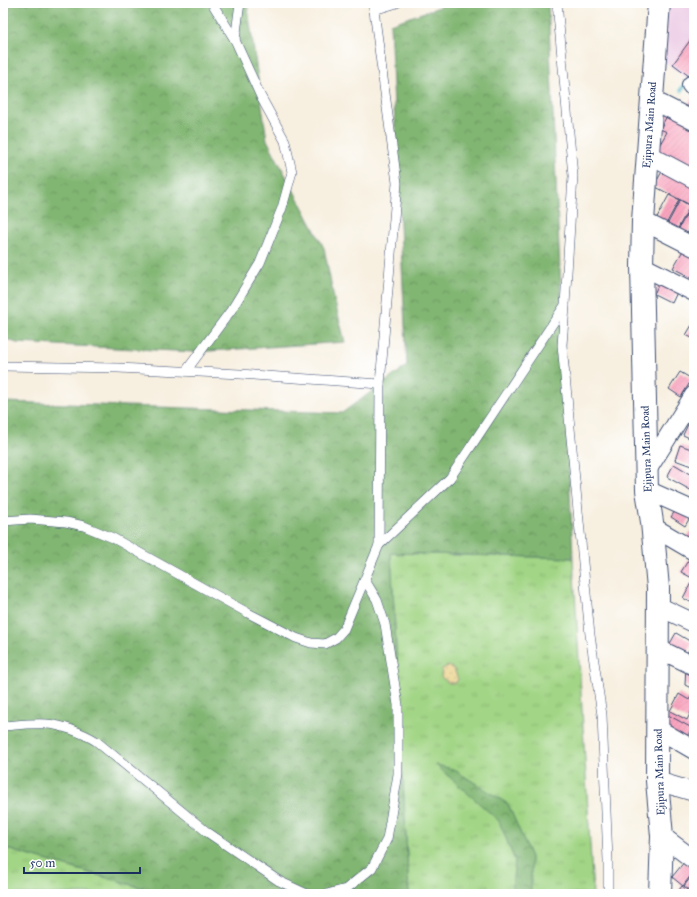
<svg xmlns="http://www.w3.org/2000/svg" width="697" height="897" viewBox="0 0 697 897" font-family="'IM FELL Great Primer',serif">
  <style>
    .built { fill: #eed0e7 }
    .grass { fill: url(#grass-tufts); stroke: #5e8272 }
    .forest { fill: url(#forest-crowns); stroke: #4e7268 }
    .sand { fill: url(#sand-dots); stroke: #84847e }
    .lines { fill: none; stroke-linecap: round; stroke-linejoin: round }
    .stream { stroke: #4ab7c5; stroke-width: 4.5 }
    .building { fill: url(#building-hatch) }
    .service-casing { stroke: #3c4c71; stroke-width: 10 }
    .minor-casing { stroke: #3c4c71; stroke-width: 20 }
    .tertiary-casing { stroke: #3c4c71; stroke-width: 24 }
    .service { stroke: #fff; stroke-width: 9 }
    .minor { stroke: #fff; stroke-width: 18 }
    .tertiary { stroke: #fff; stroke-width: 22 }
    .labels { text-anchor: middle; stroke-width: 3; stroke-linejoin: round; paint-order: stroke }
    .street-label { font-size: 11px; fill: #1b2f5e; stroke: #fff }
  </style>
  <defs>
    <pattern id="grass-tufts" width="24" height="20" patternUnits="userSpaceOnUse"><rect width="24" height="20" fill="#a2d585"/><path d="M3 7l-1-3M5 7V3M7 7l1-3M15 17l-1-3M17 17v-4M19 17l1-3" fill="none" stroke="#8bb775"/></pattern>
    <pattern id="forest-crowns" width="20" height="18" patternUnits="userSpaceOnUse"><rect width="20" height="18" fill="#81b672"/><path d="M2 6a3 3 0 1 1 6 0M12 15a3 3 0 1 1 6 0" fill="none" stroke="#699461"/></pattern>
    <pattern id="sand-dots" width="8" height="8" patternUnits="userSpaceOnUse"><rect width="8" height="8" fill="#eeda9e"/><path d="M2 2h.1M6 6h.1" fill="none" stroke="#ccbb8a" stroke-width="1.8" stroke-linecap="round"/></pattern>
    <pattern id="building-hatch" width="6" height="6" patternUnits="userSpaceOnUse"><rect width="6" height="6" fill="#faa5bf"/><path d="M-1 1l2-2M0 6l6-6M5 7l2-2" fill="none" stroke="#d68ea7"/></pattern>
  </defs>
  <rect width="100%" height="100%" fill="#fff"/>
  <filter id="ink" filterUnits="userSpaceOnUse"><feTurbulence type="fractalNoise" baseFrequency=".025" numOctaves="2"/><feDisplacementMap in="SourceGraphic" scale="8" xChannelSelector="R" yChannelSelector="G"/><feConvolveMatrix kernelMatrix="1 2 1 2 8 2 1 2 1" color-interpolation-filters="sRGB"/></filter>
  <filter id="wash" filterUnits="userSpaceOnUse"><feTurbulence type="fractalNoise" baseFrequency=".012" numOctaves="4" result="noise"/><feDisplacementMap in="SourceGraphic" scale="16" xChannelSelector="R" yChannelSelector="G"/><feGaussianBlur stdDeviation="0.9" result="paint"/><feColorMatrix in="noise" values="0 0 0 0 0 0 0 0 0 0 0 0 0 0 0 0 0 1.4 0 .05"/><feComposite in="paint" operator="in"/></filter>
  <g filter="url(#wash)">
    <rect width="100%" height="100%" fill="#f7efdf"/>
    <polygon class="built" points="669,3 694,3 694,70 687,79 662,60"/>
    <g class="grass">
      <polygon points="391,553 573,558 593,894 409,894"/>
      <polygon points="3,848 164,894 3,894"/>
    </g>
    <g class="forest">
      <polygon points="10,3 247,3 267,140 324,248 334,298 345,342 194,352 17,343 3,338 3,27 8,20"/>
      <polygon points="451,3 548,3 573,558 391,553 409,894 164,894 3,848 3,402 342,413 407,366 390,24"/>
      <polygon points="436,765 453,769 508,804 531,857 531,894 511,894 515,861 499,821"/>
    </g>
    <polygon class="sand" points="448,666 454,669 458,679 456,683 449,683 441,677 442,669"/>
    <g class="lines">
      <polyline class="stream" points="681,90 694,74"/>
    </g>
    <g id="blocks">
      <g class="building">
        <polygon points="694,35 694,69 689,76 673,64"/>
        <polygon points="694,94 694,118 684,112"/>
        <polygon points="670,110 694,123 694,145 693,147 694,147 694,166 692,171 656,151 667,132 660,129"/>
        <polygon points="664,168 694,183 694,207 654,186"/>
        <polygon points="669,195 679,200 665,226 655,221"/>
        <polygon points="680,200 690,206 676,232 666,227"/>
        <polygon points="691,206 694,208 694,222 686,236 677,232"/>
        <polygon points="685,247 694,252 694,279 673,268"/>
        <polygon points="661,279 679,288 672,303 654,294"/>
        <polygon points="692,325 694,326 694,339 686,335"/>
        <polygon points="680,372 692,379 681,397 669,389"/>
        <polygon points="693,414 694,414 694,440 683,435"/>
        <polygon points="680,445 694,450 694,467 675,460"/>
        <polygon points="674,464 694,476 694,492 667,477"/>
        <polygon points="677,508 691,516 685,526 671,517"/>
        <polygon points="691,531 694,533 694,545 685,540"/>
        <polygon points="689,559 694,562 694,579 681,572"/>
        <polygon points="691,583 694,585 694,604 683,598"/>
        <polygon points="676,633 693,643 685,657 668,647"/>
        <polygon points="686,666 694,670 694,687 693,689 685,685"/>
        <polygon points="694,691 694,711 692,710 687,720 670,711 679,694 689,700"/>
        <polygon points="668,715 692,728 685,740 661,727"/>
        <polygon points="685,861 694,868 694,871 683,886 672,877"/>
        <polygon points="694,873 694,889 691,892 684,886"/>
        <polygon points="682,886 692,894 676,894"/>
      </g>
    </g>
  </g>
  <g filter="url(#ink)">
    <use href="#blocks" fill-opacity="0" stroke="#3c4c71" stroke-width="1"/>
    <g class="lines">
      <g class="service-casing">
        <g id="service">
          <polyline points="373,3 397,183 380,384 379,545 450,478 565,305 573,176 557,3"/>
          <polyline points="374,10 397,3"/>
          <polyline points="235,40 240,3"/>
          <polyline points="565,307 562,345 590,635 602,715 608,860 608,894"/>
          <polyline points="3,366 118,368 240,374 380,384"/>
          <polyline points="186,371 232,309 260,263 282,208 292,172 285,141 261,97 235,40 212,3"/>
          <polyline points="3,521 30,519 66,522 84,526 113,538 248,613 296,638 311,643 325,644 336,638 344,629 379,545"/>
          <path d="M3,726c14,-1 29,-3 44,-2 15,1 36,9 49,17l111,91 72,49 28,13"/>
          <polyline points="327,894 346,889 372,868 387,839 398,774 398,705 385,624 377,600 365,580"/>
        </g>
      </g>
      <g class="minor-casing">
        <g id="minor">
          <polyline points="691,85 694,86"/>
          <polyline points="651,99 694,121"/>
          <polyline points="647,154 694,179"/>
          <polyline points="643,221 694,247"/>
          <polyline points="642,266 694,292"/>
          <polyline points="646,472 694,395"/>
          <polyline points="647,490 694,511"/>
          <polyline points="653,527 694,551"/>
          <polyline points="658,606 694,623"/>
          <polyline points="657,648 694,666"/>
          <polyline points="658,729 694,750"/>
          <polyline points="657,781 694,792"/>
          <polyline points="662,836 694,860"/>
        </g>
      </g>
      <g class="tertiary-casing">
        <polyline id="tertiary" points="659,3 643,221 642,266 647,490 652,522 658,588 657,781 662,836 660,894"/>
      </g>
      <use href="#service" class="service"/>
      <use href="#minor" class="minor"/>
      <use href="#tertiary" class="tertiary"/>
    </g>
  </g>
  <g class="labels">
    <g class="street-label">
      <text transform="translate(649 125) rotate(-86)" y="4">Ejipura Main Road</text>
      <text transform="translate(646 449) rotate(-92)" y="4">Ejipura Main Road</text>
      <text transform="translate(659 772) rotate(-92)" y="4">Ejipura Main Road</text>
    </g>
  </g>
  <rect width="697" height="897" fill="none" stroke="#fff" stroke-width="16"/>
  <path d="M24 867v6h116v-6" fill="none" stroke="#1b2f5e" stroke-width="2"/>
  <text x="30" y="867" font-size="12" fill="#1b2f5e" stroke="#ffffff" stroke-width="3" paint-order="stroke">50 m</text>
</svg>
